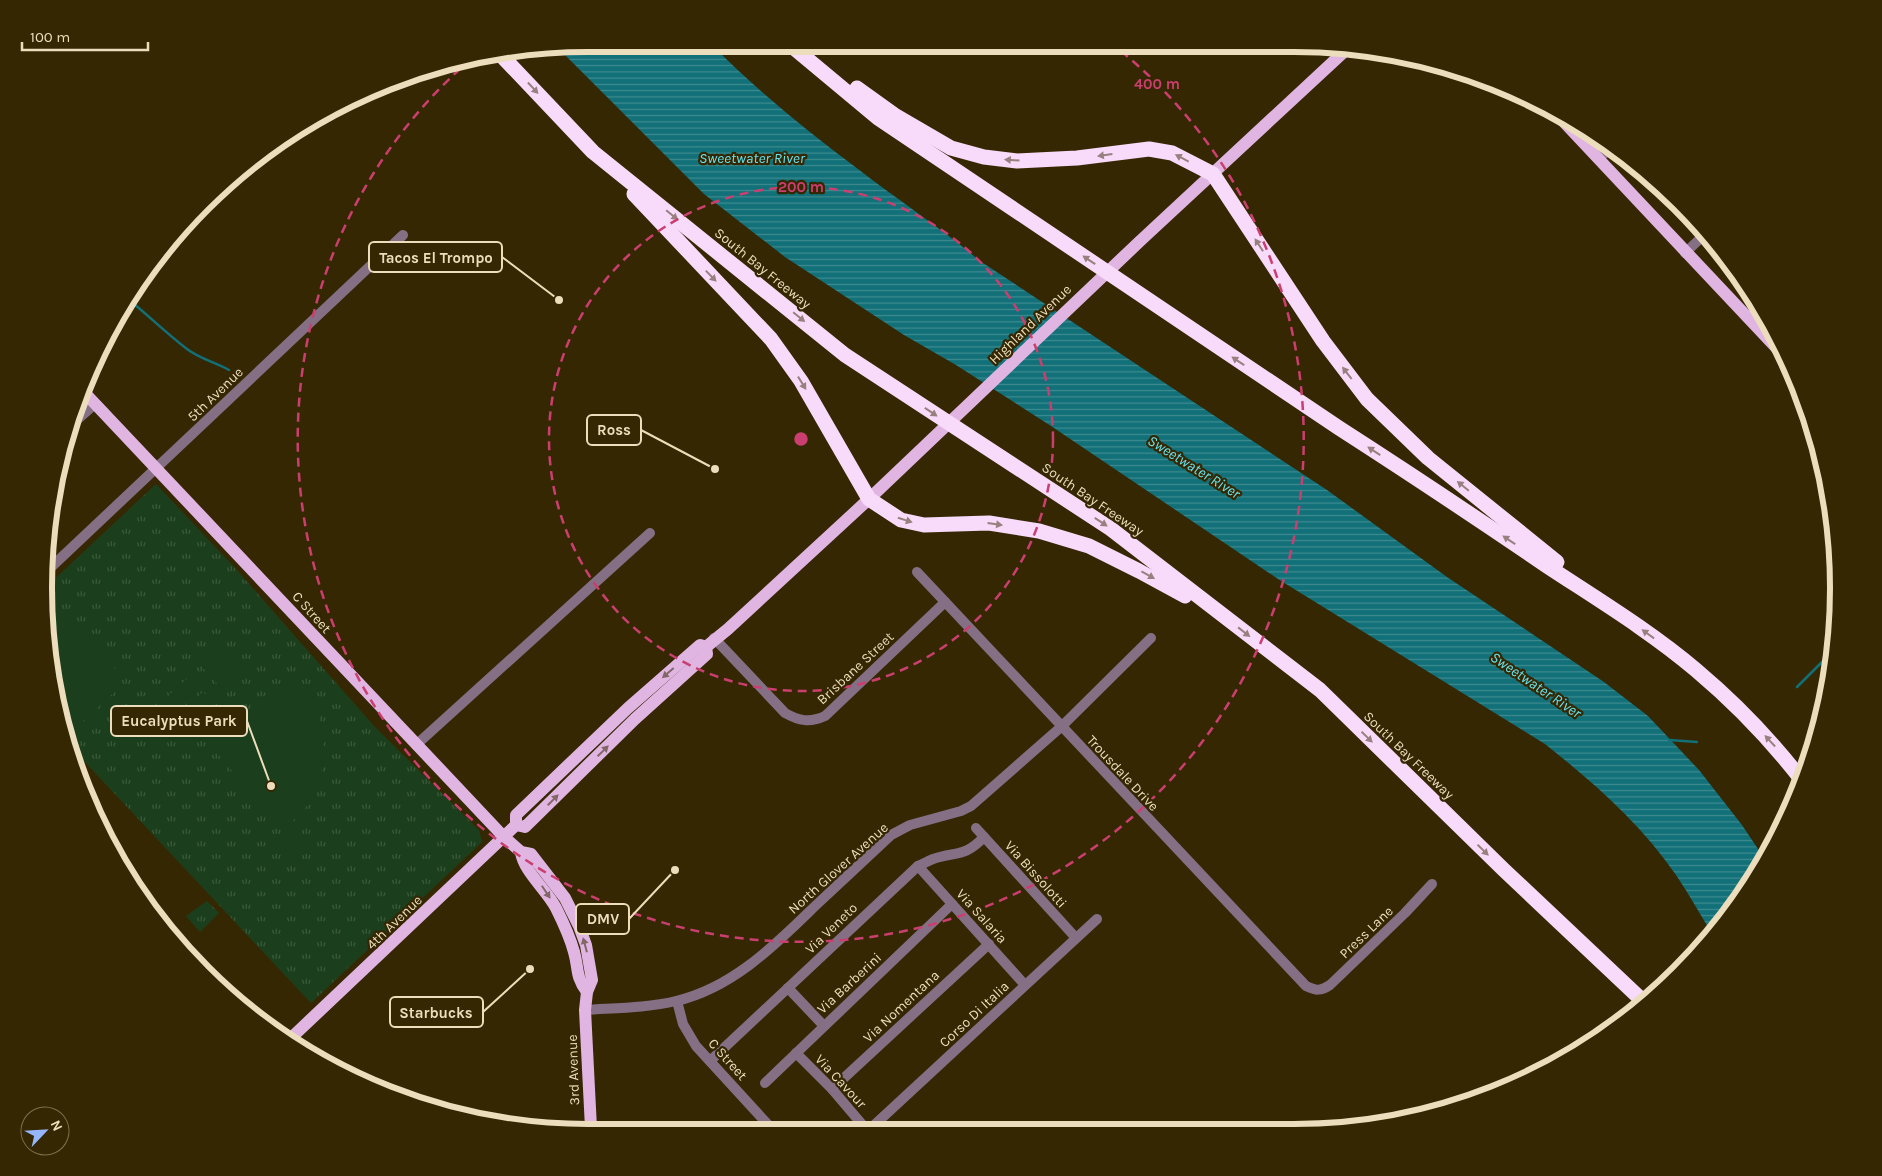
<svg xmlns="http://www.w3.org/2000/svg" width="1882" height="1176" viewBox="0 0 1882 1176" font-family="Karla,sans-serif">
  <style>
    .park { fill: url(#park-tufts) }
    .pitch { fill: #1b3f1c }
    .water { fill: url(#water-rules) }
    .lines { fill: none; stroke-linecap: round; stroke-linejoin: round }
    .stream { stroke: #117078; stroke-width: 2.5 }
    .minor { stroke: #846f85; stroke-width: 10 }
    .major { stroke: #e0b5e2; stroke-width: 12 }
    .highway { stroke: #f8dafa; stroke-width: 15 }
    .oneway { fill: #97807e }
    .oneway2 { fill: #826767 }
    .ring { fill: none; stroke: #ca3f6f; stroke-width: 2.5; stroke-dasharray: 9 6 }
    .labels { text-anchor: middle; stroke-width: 4.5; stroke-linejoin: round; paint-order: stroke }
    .street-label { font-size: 14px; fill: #ecddbd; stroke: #362703 }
    .water-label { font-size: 15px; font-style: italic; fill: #67e2ef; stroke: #362703 }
    .rim { fill: none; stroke: #ecddbd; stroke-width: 6 }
    .centre { fill: #ca3f6f; stroke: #362703; stroke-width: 2.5 }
    .ring-label { font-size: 15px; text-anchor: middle; font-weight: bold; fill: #ca3f6f; stroke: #362703; stroke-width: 4.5; stroke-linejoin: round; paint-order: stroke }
    .leader { fill: none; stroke: #ecddbd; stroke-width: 2 }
    .callout-dot { fill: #ecddbd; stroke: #362703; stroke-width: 2 }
    .callout { fill: #362703; stroke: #ecddbd; stroke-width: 2 }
    .callout-label { font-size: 15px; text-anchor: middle; font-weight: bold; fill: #ecddbd }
  </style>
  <defs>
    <pattern id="park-tufts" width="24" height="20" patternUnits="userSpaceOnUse" patternTransform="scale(1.25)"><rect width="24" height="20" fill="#1b3f1c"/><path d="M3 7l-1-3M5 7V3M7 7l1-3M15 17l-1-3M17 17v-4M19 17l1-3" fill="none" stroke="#3c5a3b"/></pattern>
    <pattern id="water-rules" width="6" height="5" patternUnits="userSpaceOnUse" patternTransform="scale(1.25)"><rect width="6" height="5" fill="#117078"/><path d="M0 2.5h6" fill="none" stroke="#3f8b8f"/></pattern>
  </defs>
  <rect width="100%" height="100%" fill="#362703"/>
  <g class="park">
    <polygon points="156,484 236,569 374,726 479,830 482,842 311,1003 67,743 62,729 48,659 46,587"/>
    <polygon points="207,901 219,913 200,932 186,916"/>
  </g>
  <g class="pitch">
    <polygon points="51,605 94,645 120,674 119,688 65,738 48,659 47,608"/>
    <polygon points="218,641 228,651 206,671 196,661"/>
    <polygon points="234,658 243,668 221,688 212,678"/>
    <polygon points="189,677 198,687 176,707 167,697"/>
    <path d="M294,686c37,25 37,84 14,118 -8,11 -16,20 -29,24l-60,-73 3,-10z"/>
    <polygon points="203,692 212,702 190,722 181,712"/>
    <polygon points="286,829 306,852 296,861 275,839"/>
  </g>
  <path class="water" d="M558,48h157c44,44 93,84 143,121 40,31 83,59 122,92l347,229 120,87 157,105 44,34 51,54 43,55 22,33 -38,62 -14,14c-12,-20 -23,-40 -36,-59 -35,-51 -83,-93 -131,-131l-267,-165 -227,-153 -95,-61 -52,-30 -119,-78 -81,-63z"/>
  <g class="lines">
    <g class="stream">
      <path d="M128,299c20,16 39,35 59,50 13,10 28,13 42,21"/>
      <polyline points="1797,687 1832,652"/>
      <polyline points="1669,740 1697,742"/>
    </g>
    <g class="minor">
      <polyline points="1598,159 1611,148"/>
      <polyline points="1685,253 1706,233"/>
      <polyline points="70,426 95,404"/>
      <polyline points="46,572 403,235"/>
      <path d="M917,572l389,414c10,5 15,5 24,-1l75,-72 27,-29"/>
      <path d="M714,638l71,75c14,8 25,10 40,3l120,-114"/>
      <polyline points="416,745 650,533"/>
      <polyline points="976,828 1076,938"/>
      <polyline points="918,866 1025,985"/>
      <polyline points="788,988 824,1026"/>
      <polyline points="677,1001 683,1024 696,1046 772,1129"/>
      <path d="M585,1010c30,-2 62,-2 91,-9 56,-13 98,-55 137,-93 26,-24 52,-49 78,-73l19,-10 51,-14 10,-5 90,-79 90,-89"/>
      <polyline points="796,1053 832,1089 866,1129"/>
      <path d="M710,1061l208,-195c5,-2 10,-5 15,-7 23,-8 31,-1 51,-22"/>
      <polyline points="765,1083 952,904"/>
      <polyline points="832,1089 989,944"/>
      <polyline points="870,1129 1097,919"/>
    </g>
    <g class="major">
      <polyline points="1562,120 1784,356"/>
      <polyline points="83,391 503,836 521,852 531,854 565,898 579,926 586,945 592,980 587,992 585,1010 591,1128"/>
      <polyline points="706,647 728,629 869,499 1139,242 1348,48"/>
      <polyline points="516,825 525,827 635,719 707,654 706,647"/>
      <polyline points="516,825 516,815 628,708 700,645 706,647"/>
      <path d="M521,852c3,20 25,37 35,56 7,14 14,29 18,44 5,17 1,24 13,40"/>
      <polyline points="290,1039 516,825"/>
    </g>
    <g class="highway">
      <path d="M794,48l84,70 461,310c70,45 139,91 208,138 50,33 103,65 149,104 38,32 74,69 105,109"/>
      <polyline points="499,53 593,152 845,355 1111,529 1320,690 1504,870 1645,1003"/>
      <polyline points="857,88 896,116 951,148 984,157 1017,161 1077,158 1149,149 1172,153 1213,174 1323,341 1367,399 1428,458 1557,562"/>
      <polyline points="634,194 771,339 801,381 869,499 901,520 924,525 989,523 1039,531 1089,546 1139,571 1185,596"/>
    </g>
  </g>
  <defs><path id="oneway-solid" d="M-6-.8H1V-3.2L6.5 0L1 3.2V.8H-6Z" transform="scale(1.25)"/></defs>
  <g class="oneway">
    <use href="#oneway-solid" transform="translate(533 88) rotate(47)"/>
    <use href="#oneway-solid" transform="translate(1105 155) rotate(172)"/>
    <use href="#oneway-solid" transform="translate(1182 158) rotate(-152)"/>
    <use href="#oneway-solid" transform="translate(1012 160) rotate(-176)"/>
    <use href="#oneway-solid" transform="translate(672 215) rotate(39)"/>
    <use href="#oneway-solid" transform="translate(1259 245) rotate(-123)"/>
    <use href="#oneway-solid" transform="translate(1089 260) rotate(-146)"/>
    <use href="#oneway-solid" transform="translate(711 276) rotate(46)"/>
    <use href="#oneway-solid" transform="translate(799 317) rotate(39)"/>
    <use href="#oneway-solid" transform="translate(1238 361) rotate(-146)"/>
    <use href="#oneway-solid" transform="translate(1347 373) rotate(-128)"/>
    <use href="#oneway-solid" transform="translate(802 383) rotate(58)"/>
    <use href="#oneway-solid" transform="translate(931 412) rotate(34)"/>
    <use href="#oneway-solid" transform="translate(1374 451) rotate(-147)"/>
    <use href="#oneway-solid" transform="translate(1463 486) rotate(-141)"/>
    <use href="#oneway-solid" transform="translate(905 520) rotate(18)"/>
    <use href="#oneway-solid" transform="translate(1101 522) rotate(33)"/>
    <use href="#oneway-solid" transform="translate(995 524) rotate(8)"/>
    <use href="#oneway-solid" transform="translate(1509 540) rotate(-146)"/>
    <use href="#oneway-solid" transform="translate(1148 575) rotate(29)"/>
    <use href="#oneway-solid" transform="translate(1244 632) rotate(38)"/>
    <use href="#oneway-solid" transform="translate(1648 634) rotate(-144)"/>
    <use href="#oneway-solid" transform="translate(1367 737) rotate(44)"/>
    <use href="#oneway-solid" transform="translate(1770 741) rotate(-133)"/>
    <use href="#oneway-solid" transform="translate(1483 850) rotate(44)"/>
  </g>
  <g class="oneway2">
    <use href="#oneway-solid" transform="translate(668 673) rotate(139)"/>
    <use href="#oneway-solid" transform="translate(603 751) rotate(-44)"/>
    <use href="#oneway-solid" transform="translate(553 800) rotate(-45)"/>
    <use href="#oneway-solid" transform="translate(546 892) rotate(56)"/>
    <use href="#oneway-solid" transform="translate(585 945) rotate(-105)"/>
  </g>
  <g class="ring">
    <circle cx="801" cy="439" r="252"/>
    <path d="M1121 51A503 503 0 1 1 471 59"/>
  </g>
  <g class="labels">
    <g class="street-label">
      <text transform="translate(763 268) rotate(39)" y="5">South Bay Freeway</text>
      <text transform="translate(1030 324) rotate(-44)" y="5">Highland Avenue</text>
      <text transform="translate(215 394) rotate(-44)" y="5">5th Avenue</text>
      <text transform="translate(1093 499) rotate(34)" y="5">South Bay Freeway</text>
      <text transform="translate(312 612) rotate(48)" y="5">C Street</text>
      <text transform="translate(855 668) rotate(-43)" y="5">Brisbane Street</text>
      <text transform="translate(1409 755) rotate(44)" y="5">South Bay Freeway</text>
      <text transform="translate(1123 773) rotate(47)" y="5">Trousdale Drive</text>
      <text transform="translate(838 868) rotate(-42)" y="5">North Glover Avenue</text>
      <text transform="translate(1036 874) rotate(48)" y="5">Via Bissolotti</text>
      <text transform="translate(982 916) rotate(48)" y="5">Via Salaria</text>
      <text transform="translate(394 922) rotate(-44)" y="5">4th Avenue</text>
      <text transform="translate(831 928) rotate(-44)" y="5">Via Veneto</text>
      <text transform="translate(1366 932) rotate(-44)" y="5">Press Lane</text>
      <text transform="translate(849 983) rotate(-43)" y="5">Via Barberini</text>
      <text transform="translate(901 1006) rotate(-43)" y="5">Via Nomentana</text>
      <text transform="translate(974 1014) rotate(-43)" y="5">Corso Di Italia</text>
      <text transform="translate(728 1059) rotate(48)" y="5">C Street</text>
      <text transform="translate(573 1070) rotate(-92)" y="5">3rd Avenue</text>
      <text transform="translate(841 1081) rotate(47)" y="5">Via Cavour</text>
    </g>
    <g class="water-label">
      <text x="752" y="163">Sweetwater River</text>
      <text transform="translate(1194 467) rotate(32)" y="5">Sweetwater River</text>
      <text transform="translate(1536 685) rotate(34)" y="5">Sweetwater River</text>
    </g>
  </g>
  <path d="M0 0H1882V1176H0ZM588 52H1294A536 536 0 0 1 1830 588V588A536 536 0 0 1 1294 1124H588A536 536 0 0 1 52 588V588A536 536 0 0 1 588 52Z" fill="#362703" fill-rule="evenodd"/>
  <path class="rim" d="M588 52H1294A536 536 0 0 1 1830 588V588A536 536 0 0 1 1294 1124H588A536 536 0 0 1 52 588V588A536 536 0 0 1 588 52Z"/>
  <circle cx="801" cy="439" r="8" class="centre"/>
  <g class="ring-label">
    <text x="1157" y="89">400 m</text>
    <text x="801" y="192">200 m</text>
  </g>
  <path class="leader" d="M559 300L502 257M715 469L641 430M271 786L247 721M675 870L629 919M530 969L483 1012"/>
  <g class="callout-dot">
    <circle cx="559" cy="300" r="5"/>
    <circle cx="715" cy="469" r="5"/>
    <circle cx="271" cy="786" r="5"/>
    <circle cx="675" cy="870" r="5"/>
    <circle cx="530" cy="969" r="5"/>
  </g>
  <g class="callout">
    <rect x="369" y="242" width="133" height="30" rx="5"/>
    <rect x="587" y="415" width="54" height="30" rx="5"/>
    <rect x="111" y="706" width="136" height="30" rx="5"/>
    <rect x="576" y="904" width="53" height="30" rx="5"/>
    <rect x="390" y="997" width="93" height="30" rx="5"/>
  </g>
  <g class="callout-label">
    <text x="436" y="263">Tacos El Trompo</text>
    <text x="614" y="435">Ross</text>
    <text x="179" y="726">Eucalyptus Park</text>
    <text x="603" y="924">DMV</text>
    <text x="436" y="1018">Starbucks</text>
  </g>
  <g transform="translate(45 1131) rotate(65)"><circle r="24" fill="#362703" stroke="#7f704d"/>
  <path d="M0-4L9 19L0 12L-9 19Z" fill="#95b6fd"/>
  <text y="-8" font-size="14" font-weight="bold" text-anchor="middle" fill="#ecddbd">N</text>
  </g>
  <path d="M22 42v8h126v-8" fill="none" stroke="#ecddbd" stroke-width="2.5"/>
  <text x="30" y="42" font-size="15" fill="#ecddbd" stroke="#362703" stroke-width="4" paint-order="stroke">100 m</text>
</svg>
